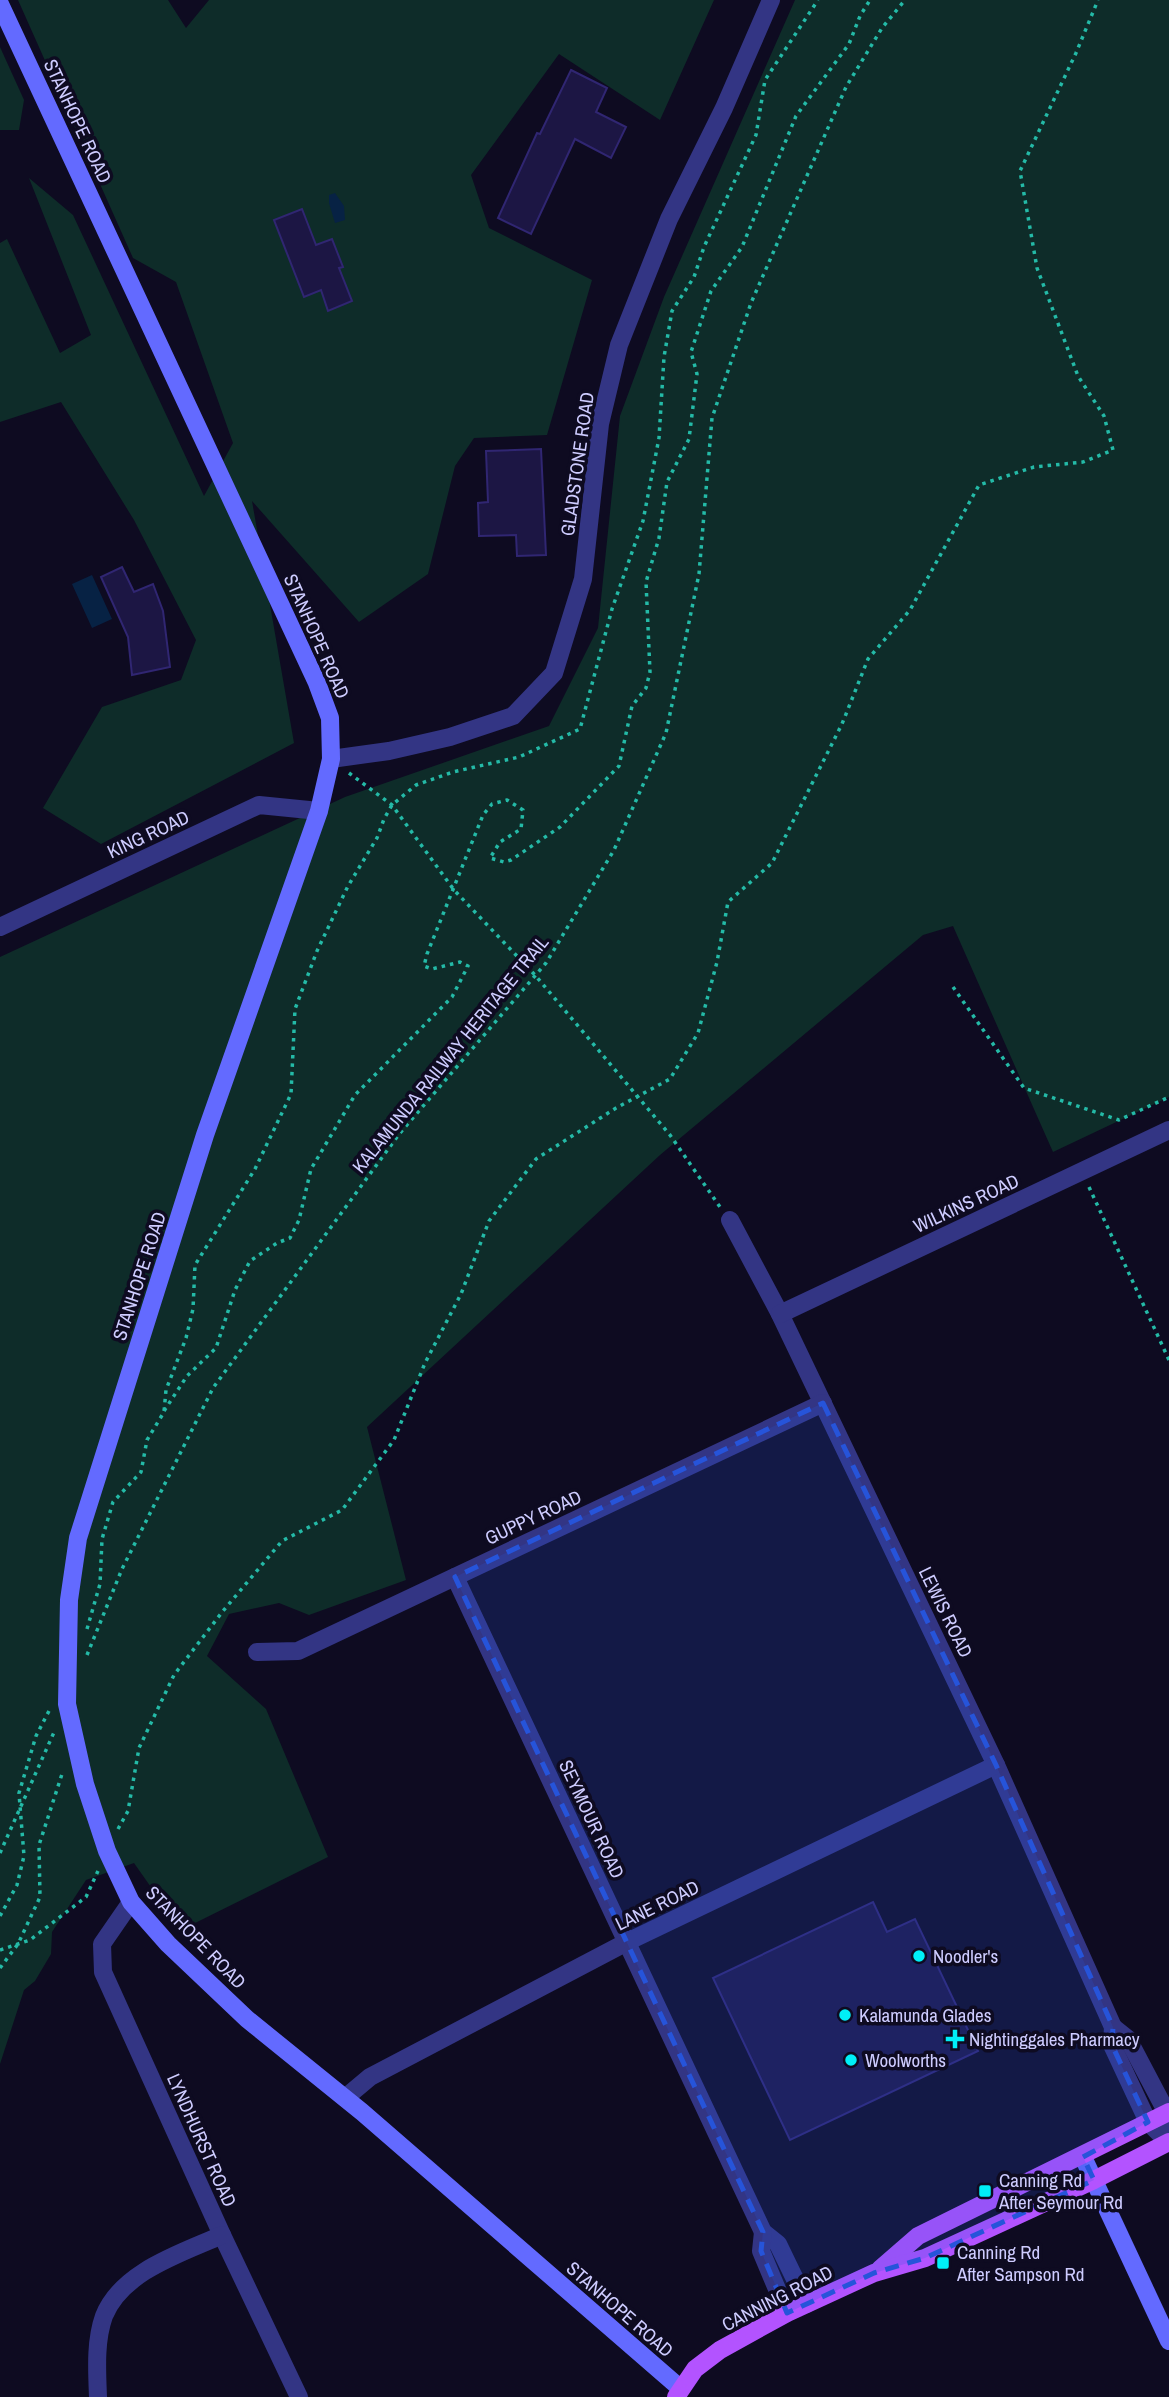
<svg xmlns="http://www.w3.org/2000/svg" width="1169" height="2397" viewBox="0 0 1169 2397" font-family="'Archivo Narrow',sans-serif">
  <style>
    .green { fill: #0e2c29 }
    .water { fill: #072244 }
    .building { fill: #1c1644; stroke: #302672; stroke-width: 2 }
    .lines { fill: none; stroke-linecap: round; stroke-linejoin: round }
    .path { stroke: #24baa7; stroke-width: 3.5; stroke-dasharray: 3.5 5; stroke-linecap: butt }
    .street { stroke: #333584; stroke-width: 18 }
    .secondary { stroke: #636aff; stroke-width: 18 }
    .primary { stroke: #b353ff; stroke-width: 18 }
    .marked { fill: #2654da; fill-opacity: 0.2; stroke: #2654da; stroke-width: 5; stroke-dasharray: 14 9; stroke-linejoin: round }
    .poi-dot { fill: #00eff7; stroke: #0e0b21; stroke-width: 2.5 }
    .labels { text-anchor: middle; stroke-width: 7; stroke-linejoin: round; paint-order: stroke }
    .street-label { font-size: 19px; fill: #ceccff; stroke: #0e0b21 }
    .poi-label { font-size: 19px; fill: #ceccff; stroke: #0e0b21; text-anchor: start }
  </style>
  <rect width="100%" height="100%" fill="#0e0b21"/>
  <g class="green">
    <polygon points="18,0 168,0 186,28 209,0 714,0 660,120 559,54 471,175 489,228 592,280 547,435 474,438 455,466 428,574 359,622 252,501 294,743 101,844 43,808 102,707 181,680 196,640 134,520 61,402 0,422 0,243 7,239 60,353 91,335 29,178 73,215 204,496 233,443 176,282 133,258"/>
    <polygon points="795,0 1169,0 1169,1097 1053,1152 953,926 923,935 660,1155 367,1427 406,1580 309,1615 279,1603 229,1614 207,1656 266,1709 328,1857 181,1930 134,1863 86,1880 52,1932 51,1954 35,1981 24,1990 0,2064 0,957 345,797 549,726 598,628 620,416 664,297"/>
    <polygon points="0,47 24,100 19,130 0,130"/>
  </g>
  <g class="water">
    <polygon points="335,193 344,206 345,220 335,223 329,203 329,195"/>
    <polygon points="92,575 112,619 92,628 72,584"/>
  </g>
  <g class="building">
    <polygon points="571,70 607,88 596,112 626,127 611,158 575,139 531,234 498,218 537,133 540,134"/>
    <polygon points="302,209 316,245 332,239 343,267 339,268 352,301 328,311 321,290 304,297 274,220"/>
    <polygon points="541,449 546,555 517,556 516,535 479,536 478,503 488,502 486,451"/>
    <polygon points="122,567 134,592 153,584 163,611 170,667 132,675 128,637 101,577"/>
    <polygon points="873,1902 887,1932 915,1919 978,2051 790,2140 713,1978"/>
  </g>
  <g class="lines">
    <g class="path">
      <polyline points="349,773 392,805 454,890 535,975 670,1135 720,1207"/>
      <polyline points="953,987 1024,1088 1119,1120 1169,1097"/>
      <polyline points="1089,1187 1169,1360"/>
      <polyline points="164,1411 187,1376 216,1348 235,1290 250,1261 277,1243 290,1238 299,1220 311,1169 355,1095 452,997 468,966 460,962 432,969 424,966 427,954 483,815 492,804 507,800 523,810 521,829 500,842 490,858 504,862 511,860 560,827 619,766 632,706 646,688 650,672 646,582 659,538 667,482 689,439 697,374 691,352 711,291 742,247 796,116 849,44 860,16 870,0"/>
      <polyline points="87,1629 100,1584 102,1539 113,1502 141,1472 147,1440 164,1412 166,1390 186,1338 193,1309 195,1265 255,1169 291,1094 295,1009 317,951 348,886 377,838 384,819 392,805 416,785 453,772 519,757 580,729 612,609 643,521 659,438 664,357 672,311 694,277 704,247 756,135 765,80 818,0"/>
      <polyline points="87,1655 122,1569 213,1388 400,1133 546,963 614,850 666,733 699,574 712,418 751,303 846,87 882,28 905,0"/>
      <polyline points="118,1829 128,1811 139,1748 174,1675 223,1611 282,1541 342,1510 394,1440 425,1363 461,1294 489,1221 536,1159 616,1108 670,1079 698,1033 717,962 728,902 772,863 842,724 868,659 910,610 979,485 1034,467 1083,462 1113,450 1104,416 1078,376 1037,268 1020,171 1076,53 1098,0"/>
      <polyline points="0,1853 55,1730"/>
      <polyline points="0,1916 17,1885 24,1856 19,1793 36,1736 50,1709"/>
      <polyline points="0,1950 30,1940 86,1897 98,1871"/>
      <polyline points="0,1968 18,1944 40,1897 39,1845 63,1771"/>
    </g>
    <g class="street">
      <polyline points="331,759 389,751 450,737 513,716 554,673 583,579 600,424 619,345 669,219 724,108 771,0"/>
      <polyline points="0,927 259,805 319,811"/>
      <polyline points="730,1220 780,1314 996,1765 1113,2027 1112,2045 1148,2122 1168,2142"/>
      <polyline points="780,1314 1169,1130"/>
      <polyline points="455,1577 763,2232 778,2244 807,2304"/>
      <polyline points="257,1652 298,1651 823,1403"/>
      <polyline points="131,1902 102,1944 103,1972 222,2235 299,2397"/>
      <polyline points="1113,2027 1128,2039 1167,2113 1167,2125"/>
      <polyline points="345,2098 370,2077 627,1942 996,1765"/>
      <polyline points="763,2232 761,2251 787,2313"/>
      <path d="M98,2397c-1,-26 -3,-56 6,-81 18,-45 78,-63 118,-81"/>
    </g>
    <g class="secondary">
      <polyline points="0,4 317,683 330,718 331,759 319,811 205,1135 78,1538 69,1600 67,1704 85,1784 107,1851 131,1902 168,1944 247,2019 362,2112 680,2388"/>
      <polyline points="1083,2157 1169,2341"/>
    </g>
    <g class="primary">
      <polyline points="880,2269 918,2236 1169,2112"/>
      <polyline points="676,2397 695,2369 720,2350 787,2313 874,2273 925,2258 1094,2180 1169,2142"/>
    </g>
  </g>
  <path class="marked" d="M823,1403l173,362 117,262 -1,18 36,77 -65,35 11,23 -169,78 -51,15 -87,40 -26,-62 2,-19 -308,-655z"/>
  <g class="poi-dot">
    <circle cx="919" cy="1956" r="7"/>
    <circle cx="845" cy="2015" r="7"/>
    <path d="M951.5 2028.5h7v7h7v7h-7v7h-7v-7h-7v-7h7z"/>
    <circle cx="851" cy="2060" r="7"/>
    <rect x="978" y="2184" width="14" height="14" rx="3.5"/>
    <rect x="936" y="2256" width="14" height="14" rx="3.5"/>
  </g>
  <g class="labels">
    <g class="street-label">
      <text transform="translate(78 121) rotate(65)" y="7">STANHOPE ROAD</text>
      <text transform="translate(577 464) rotate(-82)" y="7">GLADSTONE ROAD</text>
      <text transform="translate(317 636) rotate(66)" y="7">STANHOPE ROAD</text>
      <text transform="translate(148 834) rotate(-25)" y="7">KING ROAD</text>
      <text transform="translate(450 1054) rotate(-51)" y="7">KALAMUNDA RAILWAY HERITAGE TRAIL</text>
      <text transform="translate(966 1203) rotate(-25)" y="7">WILKINS ROAD</text>
      <text transform="translate(139 1276) rotate(-72)" y="7">STANHOPE ROAD</text>
      <text transform="translate(533 1517) rotate(-25)" y="7">GUPPY ROAD</text>
      <text transform="translate(946 1612) rotate(64)" y="7">LEWIS ROAD</text>
      <text transform="translate(592 1819) rotate(65)" y="7">SEYMOUR ROAD</text>
      <text transform="translate(657 1905) rotate(-26)" y="7">LANE ROAD</text>
      <text transform="translate(196 1937) rotate(46)" y="7">STANHOPE ROAD</text>
      <text transform="translate(202 2140) rotate(66)" y="7">LYNDHURST ROAD</text>
      <text transform="translate(777 2298) rotate(-27)" y="7">CANNING ROAD</text>
      <text transform="translate(620 2309) rotate(41)" y="7">STANHOPE ROAD</text>
    </g>
    <g class="poi-label">
      <text x="933" y="1963">Noodler's</text>
      <text x="859" y="2022">Kalamunda Glades</text>
      <text x="969" y="2046">Nightinggales Pharmacy</text>
      <text x="865" y="2067">Woolworths</text>
      <text x="999" y="2187">Canning Rd<tspan x="999" dy="22">After Seymour Rd</tspan></text>
      <text x="957" y="2259">Canning Rd<tspan x="957" dy="22">After Sampson Rd</tspan></text>
    </g>
  </g>
</svg>
